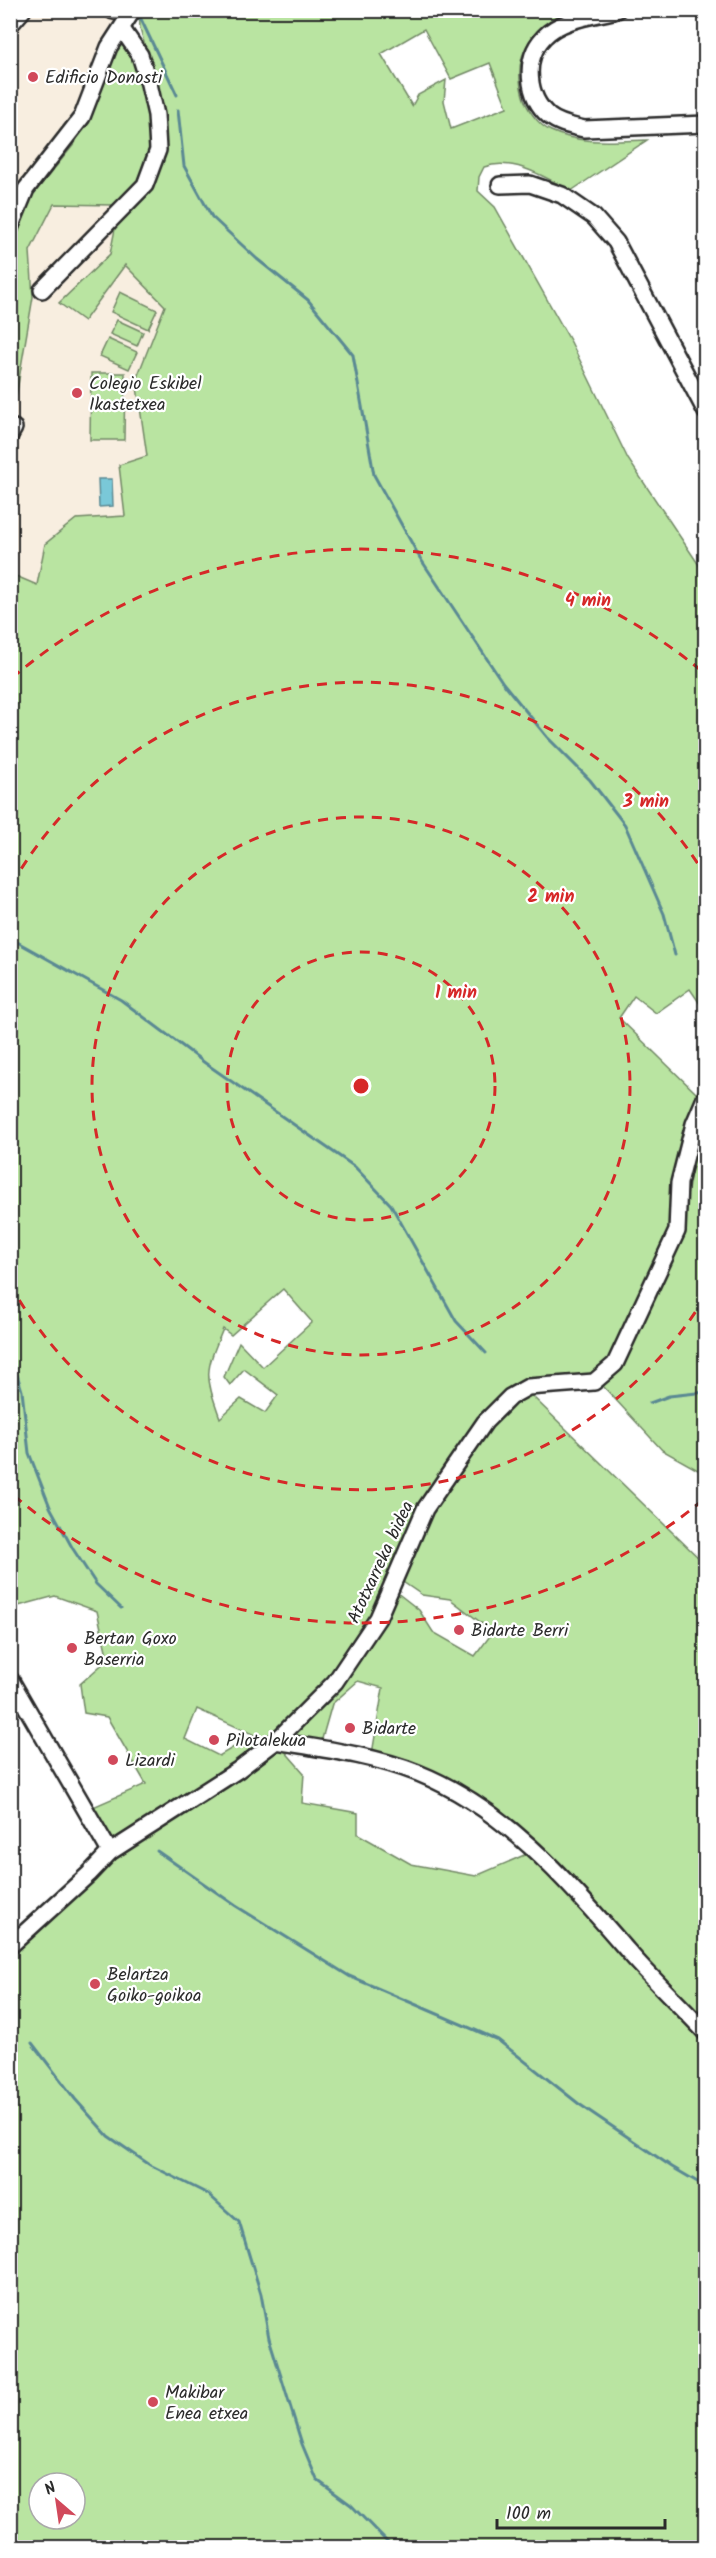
<svg xmlns="http://www.w3.org/2000/svg" width="716" height="2558" viewBox="0 0 716 2558" font-family="Kalam,sans-serif">
  <style>
    .built { fill: #f8eee0 }
    .green { fill: #b9e4a1; stroke: #728866; stroke-width: 1.5; fill-rule: evenodd }
    .water { fill: #7ac8d8; stroke: #5a8993; stroke-width: 1.5 }
    .lines { fill: none; stroke-linecap: round; stroke-linejoin: round }
    .stream { stroke: #5a8993; stroke-width: 3 }
    .minor-casing { stroke: #2b2b2b; stroke-width: 20 }
    .minor { stroke: #fff; stroke-width: 15 }
    .ring { fill: none; stroke: #d62828; stroke-width: 3; stroke-dasharray: 10 8 }
    .poi-dot { fill: #d1495b; stroke: #fff; stroke-width: 2 }
    .labels { text-anchor: middle; stroke-width: 4.5; stroke-linejoin: round; paint-order: stroke }
    .poi-label { font-size: 18px; fill: #2b2b2b; stroke: #fff; text-anchor: start }
    .street-label { font-size: 18px; fill: #2b2b2b; stroke: #fff }
    .centre { fill: #d62828; stroke: #fff; stroke-width: 3 }
    .ring-label { font-size: 18px; text-anchor: middle; font-weight: bold; fill: #d62828; stroke: #fff; stroke-width: 4.5; stroke-linejoin: round; paint-order: stroke }
  </style>
  <rect width="100%" height="100%" fill="#fff"/>
  <filter id="ink" filterUnits="userSpaceOnUse"><feTurbulence type="fractalNoise" baseFrequency=".0167" numOctaves="2"/><feDisplacementMap in="SourceGraphic" scale="12" xChannelSelector="R" yChannelSelector="G"/><feConvolveMatrix kernelMatrix="1 2 1 2 8 2 1 2 1" color-interpolation-filters="sRGB"/></filter>
  <g filter="url(#ink)">
    <g class="built">
      <polygon points="11,11 139,11 116,46 75,143 31,197 11,253"/>
      <polygon points="54,204 114,205 125,264 165,306 136,380 147,456 119,465 125,516 76,519 45,543 37,585 11,574 10,426 33,297 30,251"/>
    </g>
    <g class="green">
      <path d="M139,10l437,1c-42,10 -65,42 -53,85 4,13 15,29 28,35 30,14 65,10 96,9l-76,51c-26,-14 -57,-34 -87,-24l-5,10 -1,14 17,16 76,135 57,117 77,115v437l-15,-22 -34,24 -22,-17 -15,22 79,77 -26,81 1,51 -59,133 -21,18 -87,19 -87,118 -44,102 -41,60 -66,64 -71,-32 -12,30 34,17 25,-15 15,7 -146,94 -20,-35 53,-23 -39,-67 -23,-4 -4,-29 28,-25 -11,-48 -42,-15 -44,12v-1034l26,11 8,-41 31,-25 49,-3 -6,-51 28,-9 -11,-76 29,-74 -40,-41 -41,56 -25,-18 51,-49 6,-30 34,-36 13,-76 -23,-84zM424,29l27,50 39,-16 17,44 -56,22 -7,-28 2,-21 -28,15 -6,11 -31,-52zM283,1289l29,33 -49,45 -24,-25 -15,35 6,8 14,-16 34,26 -13,18 -24,-14 -21,19c-16,-45 -15,-46 3,-89l8,6z"/>
      <polygon points="125,43 138,58 152,114 153,147 140,182 114,205 54,204 30,251 33,297 11,426 11,253 31,197 75,143 116,46"/>
      <polygon points="120,292 157,310 148,329 111,312"/>
      <polygon points="117,320 143,332 137,346 110,334"/>
      <polygon points="108,339 137,352 129,369 100,356"/>
      <polygon points="91,373 125,373 124,440 90,440"/>
      <polygon points="705,1118 705,1474 662,1450 603,1386 623,1365 681,1234 693,1159"/>
      <path d="M530,1394l175,170v463l-203,-209 -130,-64 11,-66 -25,-7 -26,23 -12,42 -37,-7 113,-147 23,18 14,22 42,24 18,-24 -43,-33 -28,-4 -22,-15c28,-62 68,-151 130,-186z"/>
      <path d="M283,1749l21,24 -2,30 56,10v21l53,30 65,12 53,-23 55,55 56,65 65,71v503l-694,1v-594l16,-19 87,-81 153,-102zM39,2483h36v36h-36z"/>
    </g>
    <polygon class="water" points="98,479 112,479 113,506 99,507"/>
    <g class="lines">
      <g class="stream">
        <polyline points="138,13 177,95"/>
        <polyline points="178,110 184,166 212,217 257,259 308,300 353,355 374,475 420,558 503,683 547,737 590,780 625,825 664,914 675,955"/>
        <polyline points="10,938 121,1000 205,1063 355,1167 391,1205 456,1321 486,1353"/>
        <polyline points="10,1352 22,1391 29,1453 50,1507 73,1549 96,1584 121,1608"/>
        <polyline points="650,1403 669,1396 706,1392"/>
        <polyline points="157,1851 236,1906 349,1976 498,2040 579,2104 672,2167 706,2187"/>
        <polyline points="32,2043 75,2099 108,2136 150,2165 208,2194 239,2222 261,2294 269,2338 302,2444 317,2480 351,2505 393,2548"/>
      </g>
      <g class="minor-casing">
        <g id="minor">
          <polyline points="113,10 113,11"/>
          <path d="M617,10c-24,6 -56,9 -73,27 -21,22 -17,60 5,79 10,8 23,10 35,13l122,-5"/>
          <polyline points="10,25 23,10"/>
          <polyline points="500,185 530,184 562,195 594,217 616,242 706,412"/>
          <polyline points="10,228 26,189 82,117 109,47 133,10"/>
          <polyline points="42,290 145,185 158,150 156,115 149,84 140,55 122,29"/>
          <polyline points="10,435 14,428"/>
          <polyline points="10,1679 110,1852"/>
          <path d="M276,1741c48,8 96,14 142,32 87,35 149,108 209,177 25,29 53,55 79,83"/>
          <polyline points="10,1946 89,1874 110,1852 238,1770 276,1741 335,1682 378,1618 425,1509 485,1422 510,1397 528,1387 594,1382 615,1364 677,1231 679,1183 694,1124 706,1096"/>
        </g>
      </g>
      <use href="#minor" class="minor"/>
    </g>
  </g>
  <g class="ring">
    <circle cx="361" cy="1086" r="134"/>
    <circle cx="361" cy="1086" r="269"/>
    <path d="M705 1297A403 403 0 0 1 12 1288M12 884A403 403 0 0 1 705 875"/>
    <path d="M703 1500A537 537 0 0 1 12 1494M12 678A537 537 0 0 1 703 672"/>
  </g>
  <g class="poi-dot">
    <circle cx="33" cy="77" r="6"/>
    <circle cx="77" cy="393" r="6"/>
    <circle cx="459" cy="1630" r="6"/>
    <circle cx="72" cy="1648" r="6"/>
    <circle cx="350" cy="1728" r="6"/>
    <circle cx="214" cy="1740" r="6"/>
    <circle cx="113" cy="1760" r="6"/>
    <circle cx="95" cy="1984" r="6"/>
    <circle cx="153" cy="2402" r="6"/>
  </g>
  <g class="labels">
    <g class="poi-label">
      <text x="45" y="83">Edificio Donosti</text>
      <text x="89" y="389">Colegio Eskibel<tspan x="89" dy="21">Ikastetxea</tspan></text>
      <text x="471" y="1636">Bidarte Berri</text>
      <text x="84" y="1644">Bertan Goxo<tspan x="84" dy="21">Baserria</tspan></text>
      <text x="362" y="1734">Bidarte</text>
      <text x="226" y="1746">Pilotalekua</text>
      <text x="125" y="1766">Lizardi</text>
      <text x="107" y="1980">Belartza<tspan x="107" dy="21">Goiko-goikoa</tspan></text>
      <text x="165" y="2398">Makibar<tspan x="165" dy="21">Enea etxea</tspan></text>
    </g>
    <g class="street-label">
      <text transform="translate(380 1562) rotate(-65)" y="6">Atotxarreka bidea</text>
    </g>
  </g>
  <circle cx="361" cy="1086" r="9" class="centre"/>
  <g class="ring-label">
    <text x="588" y="606">4 min</text>
    <text x="646" y="807">3 min</text>
    <text x="551" y="902">2 min</text>
    <text x="456" y="998">1 min</text>
  </g>
  <rect width="716" height="2558" fill="none" stroke="#fff" stroke-width="36"/>
  <rect x="18" y="18" width="680" height="2522" fill="none" stroke="#2b2b2b" stroke-width="2" filter="url(#ink)"/>
  <g transform="translate(57 2501) rotate(331)"><circle r="28" fill="#ffffff" stroke="#aaaaaa" stroke-width="1.5"/>
  <path d="M0-4.5L10 22L0 15L-10 22Z" fill="#d1495b"/>
  <text y="-9" font-size="16" font-weight="bold" text-anchor="middle" fill="#2b2b2b">N</text>
  </g>
  <path d="M497 2519v9h168v-9" fill="none" stroke="#2b2b2b" stroke-width="3"/>
  <text x="506" y="2519" font-size="18" fill="#2b2b2b" stroke="#ffffff" stroke-width="4.5" paint-order="stroke">100 m</text>
</svg>
